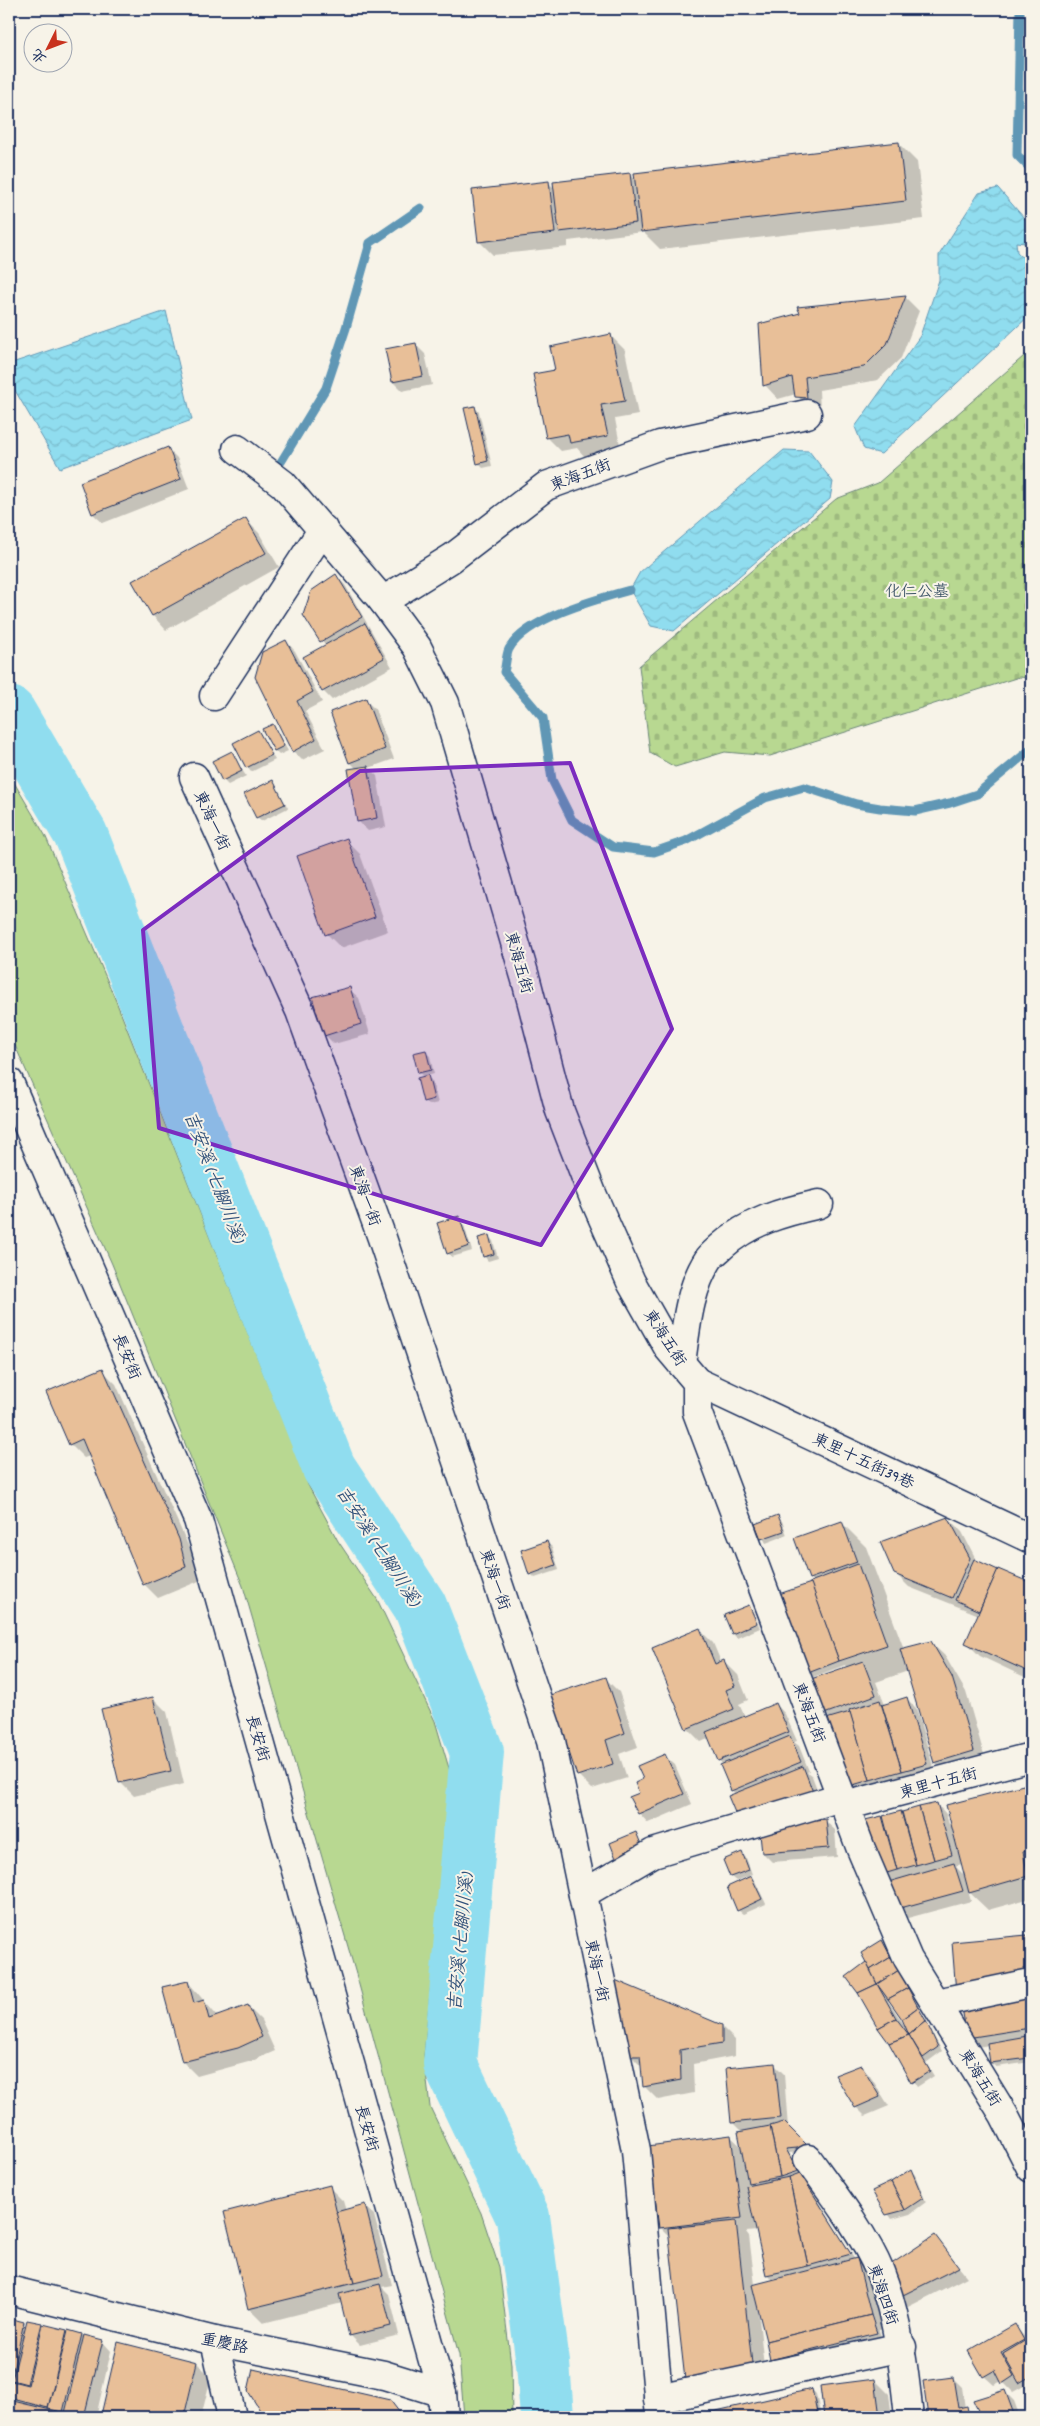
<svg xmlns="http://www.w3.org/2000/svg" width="1040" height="2426" viewBox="0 0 1040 2426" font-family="Dekko,'LXGW WenKai TC',sans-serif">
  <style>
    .grass { fill: #b8d891; stroke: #6a8478 }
    .cemetery { fill: url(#cemetery-stones); stroke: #6a8478 }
    .water { fill: url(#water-waves); stroke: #6197b5 }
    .shadow { fill: #0003; fill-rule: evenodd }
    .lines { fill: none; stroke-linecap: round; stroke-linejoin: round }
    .stream { stroke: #6197b5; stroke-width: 9 }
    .river { stroke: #90ddef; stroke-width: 54 }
    .building { fill: #e8bf98; stroke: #1b2f5e }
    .minor-casing { stroke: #1b2f5e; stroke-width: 31 }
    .minor { stroke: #f7f3e8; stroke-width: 28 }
    .marked { fill: #7b2cbf; fill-opacity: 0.2; stroke: #7b2cbf; stroke-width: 4; stroke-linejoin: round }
    .labels { text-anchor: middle; stroke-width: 4; stroke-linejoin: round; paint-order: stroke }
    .street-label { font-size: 16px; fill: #1b2f5e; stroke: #f7f3e8 }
    .park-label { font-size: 16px; fill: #42596b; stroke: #f7f3e8 }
    .water-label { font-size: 18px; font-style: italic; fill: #32527b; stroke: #f7f3e8 }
  </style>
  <defs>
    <pattern id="cemetery-stones" width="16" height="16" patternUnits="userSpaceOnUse" patternTransform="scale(1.25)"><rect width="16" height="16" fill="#b8d891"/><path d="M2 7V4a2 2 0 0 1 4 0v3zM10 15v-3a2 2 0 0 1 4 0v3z" fill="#9eba7f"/></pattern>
    <pattern id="water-waves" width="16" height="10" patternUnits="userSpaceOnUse" patternTransform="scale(1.25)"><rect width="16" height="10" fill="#90ddef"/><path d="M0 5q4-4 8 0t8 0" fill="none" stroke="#7cbecf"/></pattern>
  </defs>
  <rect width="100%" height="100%" fill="#f7f3e8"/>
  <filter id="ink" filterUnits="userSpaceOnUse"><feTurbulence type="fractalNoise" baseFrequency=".02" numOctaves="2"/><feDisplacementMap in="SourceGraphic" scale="10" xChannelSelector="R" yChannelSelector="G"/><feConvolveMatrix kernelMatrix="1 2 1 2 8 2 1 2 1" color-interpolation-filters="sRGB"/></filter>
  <g filter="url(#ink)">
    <polygon class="grass" points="9,774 45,835 116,1001 308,1485 338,1541 377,1599 435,1721 451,1775 424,2055 430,2107 481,2213 499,2267 511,2364 512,2417 464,2417 459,2355 358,1981 243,1586 112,1264 9,1032"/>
    <polygon class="cemetery" points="1031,350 1031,678 1019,677 770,756 725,752 675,767 650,753 639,666 836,499 878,483"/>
    <g class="water">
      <polygon points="998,188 1031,226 1031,247 1025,243 1016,242 1017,252 1031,265 1031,314 881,454 864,449 855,427 920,336 939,280 939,255 979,193"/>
      <polygon points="166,311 192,420 60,468 9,380 9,364"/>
      <polygon points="784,450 809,451 833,482 830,499 674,631 651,626 630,590 640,572"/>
    </g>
    <g class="shadow">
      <polygon points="899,144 917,162 924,219 660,249 643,232 568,241 568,247 493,255 479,241 548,182 555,189 629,174 636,181"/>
      <polygon points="905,297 919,311 901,358 878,380 819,390 820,411 810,410 796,394 778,399 765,385"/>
      <polygon points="611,336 625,350 638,415 615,419 621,450 585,457 577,448 561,451 547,437 557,371"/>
      <polygon points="416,345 425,354 432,385 402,391 393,382 387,350"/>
      <polygon points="474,407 479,412 492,466 483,468 478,463"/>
      <polygon points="168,449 177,458 189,489 103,523 93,514 81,483"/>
      <polygon points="245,519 259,533 279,567 166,630 153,616"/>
      <polygon points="336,576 345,585 392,667 332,700 323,691 326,646 305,615"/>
      <polygon points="286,641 295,651 322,702 305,711 325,749 302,760 293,751"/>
      <polygon points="365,700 375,709 394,759 369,768 377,776 386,827 368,831 358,821 357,769 350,762"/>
      <polygon points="273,725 288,751 279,755 275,751"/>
      <polygon points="258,732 275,760 251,772 247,767"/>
      <polygon points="231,753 246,776 228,785 223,780"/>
      <polygon points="273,782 288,808 262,821 257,817"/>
      <polygon points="346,840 360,854 388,931 341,948 327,934"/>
      <polygon points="349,989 359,998 370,1034 334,1044 325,1035"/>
      <polygon points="425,1052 430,1056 434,1074 427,1076 432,1081 438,1103 429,1105 424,1101 424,1077 419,1073"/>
      <polygon points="458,1218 463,1222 472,1251 452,1257 448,1253"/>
      <polygon points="489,1237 493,1241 498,1258 488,1261 484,1256"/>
      <polygon points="102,1370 116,1384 192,1554 199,1581 158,1598 144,1584 90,1456 84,1458 70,1444"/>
      <polygon points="777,1517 782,1521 787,1535 766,1543 756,1525"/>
      <polygon points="948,1518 962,1532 978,1563 1031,1585 1031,1680 980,1656 966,1642 979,1615 909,1587 895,1573"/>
      <polygon points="841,1522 866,1547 904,1649 930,1642 945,1656 966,1692 987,1765 949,1776 935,1762 908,1671 876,1682 885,1705 907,1699 916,1708 935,1773 857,1796 847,1787 831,1719 825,1713 847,1668 845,1665 813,1677 809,1672 813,1582 810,1578"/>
      <polygon points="547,1543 552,1547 559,1570 535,1578 531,1574"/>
      <polygon points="748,1606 753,1611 760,1628 737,1638 733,1634"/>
      <polygon points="699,1629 713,1643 721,1662 724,1661 738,1675 748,1700 739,1704 745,1717 776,1704 785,1714 797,1741 794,1742 799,1746 809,1771 807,1772 812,1776 822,1802 761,1826 825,1821 835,1830 837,1857 772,1862 763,1853 761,1826 732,1790 723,1765 719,1760 710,1738 701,1742 687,1728"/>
      <polygon points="605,1678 619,1692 638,1747 619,1754 627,1778 592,1789 578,1775"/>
      <polygon points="153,1698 167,1712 184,1784 134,1796 120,1782"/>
      <polygon points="665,1756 675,1765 692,1804 648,1823 639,1813 641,1793 645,1780"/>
      <path d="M1031,1784v114l-43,12 -20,-19 3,10 -67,18 -23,-45 -14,-53 70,-17 9,10 3,10 3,-1 -5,-17zM962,1864l3,12 -10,-10z"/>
      <polygon points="741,1854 746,1858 752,1874 749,1875 755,1881 766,1904 743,1914 738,1910 747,1879 746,1877 736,1881 731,1877 725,1861"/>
      <polygon points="1027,1936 1031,1941 1031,1988"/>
      <path d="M881,1942l61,109 -16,12 8,13 -17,11 -69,-110 19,-15zM890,2000l13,18 4,11 -19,-28z"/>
      <polygon points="188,1982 218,2017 247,2006 261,2020 275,2051 252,2061 197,2076 183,2062"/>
      <polygon points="1024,1998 1031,2005 1031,2039 1027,2039 1030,2042 1031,2062 996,2067 991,2063 989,2045 977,2047 968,2037"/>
      <polygon points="721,2026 735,2040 735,2056 693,2064 694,2093 658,2100 644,2086 642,2067 631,2056"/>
      <path d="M774,2064l10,10 4,54 23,23 -22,2 66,107 16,14 13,55 -5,1 2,7 -105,27 -4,-5 -14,-50 8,77 -66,7 -30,-156 -10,-10 70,-91 13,12 -1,-16 -9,-9 -6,-54zM757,2231l10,43 6,7 -18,4 -6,-49 -3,-4z"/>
      <polygon points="861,2066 870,2076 889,2106 865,2116 856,2107"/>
      <polygon points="910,2170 915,2175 926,2202 910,2214 892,2219 873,2192"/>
      <polygon points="329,2187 343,2201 346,2211 364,2206 374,2215 392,2285 382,2287 389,2294 399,2335 360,2345 350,2335 342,2303 263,2323 249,2309 225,2213"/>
      <polygon points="934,2237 967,2277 904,2309 894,2300"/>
      <polygon points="9,2319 26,2326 41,2325 44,2327 82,2335 102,2341 111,2351 96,2417 9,2417 10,2402 14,2403 9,2397"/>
      <polygon points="1015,2326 1028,2341 1031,2339 1030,2391 1024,2386 1013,2392 1002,2381 994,2385 984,2376"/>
      <polygon points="119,2344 197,2363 211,2377 201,2417 104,2417 102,2415"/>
      <polygon points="953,2378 962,2387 965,2408 976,2417 929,2417 924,2382"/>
      <polygon points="875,2380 889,2394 892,2417 825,2417 821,2387"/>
      <polygon points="812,2390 816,2394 821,2417 696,2417"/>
      <polygon points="250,2391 389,2401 405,2417 265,2417"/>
      <polygon points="1005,2392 1014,2401 1020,2417 982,2417 975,2401"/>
    </g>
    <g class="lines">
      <g class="stream">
        <polyline points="1020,9 1017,155 1031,169"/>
        <polyline points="281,462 326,388 346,328 370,243 421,208"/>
        <path d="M630,590c-33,9 -104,28 -121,59 -3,6 -3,16 -5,23l39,46 9,62 20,40 41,27 41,5 32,-11 79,-43 39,-11 52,17 24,4 35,3 35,-8 27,-9 54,-45"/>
      </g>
      <polyline class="river" points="9,713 81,835 329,1468 420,1606 477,1752 450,2064 523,2217 543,2363 547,2417"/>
    </g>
    <g class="building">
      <polygon points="899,142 906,201 641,232 634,173"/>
      <polygon points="630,173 636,223 559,232 553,182"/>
      <polygon points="549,181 555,233 478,242 472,190"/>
      <polygon points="906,296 887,344 864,367 805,377 807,398 795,397 792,377 763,386 759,324 800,313 797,307"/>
      <polygon points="611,334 625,401 601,405 608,436 570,443 568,434 546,438 533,374 555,370 550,347"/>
      <polygon points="416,343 423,376 392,382 385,349"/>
      <polygon points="475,406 488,461 477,464 464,408"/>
      <polygon points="168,447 181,479 92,514 80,482"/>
      <polygon points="246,518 266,553 152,616 132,581"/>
      <polygon points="336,574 362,617 320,642 303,615 311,591"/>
      <polygon points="365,623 384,658 322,692 303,657"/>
      <polygon points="286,640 313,692 297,701 316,739 292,752 255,677 262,652"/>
      <polygon points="366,698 385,749 349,763 330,712"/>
      <polygon points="273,724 284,746 274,751 262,729"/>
      <polygon points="258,730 272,755 246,768 233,743"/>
      <polygon points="232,751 242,771 222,781 212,761"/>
      <polygon points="368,766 377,818 357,822 348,769"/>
      <polygon points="273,780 285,804 256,818 244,794"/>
      <polygon points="347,838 375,917 325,935 297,856"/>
      <polygon points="350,987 361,1024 324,1036 312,997"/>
      <polygon points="426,1050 431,1070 418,1073 413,1053"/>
      <polygon points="428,1075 434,1099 423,1102 417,1078"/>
      <polygon points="459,1216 469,1246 447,1254 437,1223"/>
      <polygon points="489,1235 494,1254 483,1257 478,1238"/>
      <polygon points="103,1368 179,1539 186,1567 143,1585 82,1439 69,1445 46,1392"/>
      <polygon points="778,1515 784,1531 761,1539 755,1524"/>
      <polygon points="948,1517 970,1558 952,1598 894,1574 880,1542"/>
      <polygon points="842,1521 857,1562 809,1579 794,1538"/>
      <polygon points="547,1541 556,1565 529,1575 521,1550"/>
      <polygon points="974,1559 998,1570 979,1611 955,1600"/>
      <polygon points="858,1564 887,1645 839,1661 810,1582"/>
      <polygon points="998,1569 1031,1583 1031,1673 965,1643"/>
      <polygon points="811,1583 839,1661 808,1673 779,1594"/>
      <polygon points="749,1605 757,1623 732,1634 724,1615"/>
      <polygon points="700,1628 715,1664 724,1660 735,1686 726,1690 734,1709 686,1729 652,1648"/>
      <polygon points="931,1641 952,1677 974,1751 934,1763 900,1649"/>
      <polygon points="863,1661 876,1695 824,1714 811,1679"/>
      <polygon points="606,1677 625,1733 606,1740 613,1764 577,1776 550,1695"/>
      <polygon points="153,1697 171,1771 119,1783 101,1709"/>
      <polygon points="907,1697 927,1764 902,1771 882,1705"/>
      <polygon points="880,1700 902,1771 870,1780 849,1710"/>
      <polygon points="776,1703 789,1732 718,1761 706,1732"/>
      <polygon points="850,1712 870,1780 846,1787 826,1719"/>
      <polygon points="790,1736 801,1762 731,1791 720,1765"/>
      <polygon points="665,1754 684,1794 638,1814 629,1797 639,1793 635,1783 643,1779 637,1766"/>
      <polygon points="803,1766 813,1792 739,1822 728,1796"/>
      <polygon points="1031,1783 1031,1850 1023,1852 1028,1876 969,1893 946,1805"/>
      <polygon points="937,1803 952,1855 934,1860 919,1807"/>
      <polygon points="919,1807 934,1860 916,1865 902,1812"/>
      <polygon points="901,1811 916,1865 897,1870 883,1816"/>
      <polygon points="882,1816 897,1870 880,1875 865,1820"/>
      <polygon points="826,1819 829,1848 762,1853 759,1825"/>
      <polygon points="636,1832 643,1849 617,1861 610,1843"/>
      <polygon points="742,1852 749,1870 730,1877 723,1860"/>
      <polygon points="954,1863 963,1891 893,1910 885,1883"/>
      <polygon points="751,1876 762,1899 737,1911 727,1887"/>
      <polygon points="1027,1935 1031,1977 956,1993 952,1942"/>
      <polygon points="882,1940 891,1957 870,1970 861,1953"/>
      <polygon points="891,1957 899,1970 877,1984 870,1970"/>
      <polygon points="866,1962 877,1984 858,1993 846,1977"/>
      <polygon points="899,1970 908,1988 888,1999 877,1984"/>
      <polygon points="615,1980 722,2025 722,2043 680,2050 681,2080 643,2087 640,2056 629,2056"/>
      <polygon points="188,1981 194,2003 204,2000 209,2019 248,2005 262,2037 238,2048 182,2062 162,1987"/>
      <polygon points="877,1984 896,2018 878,2028 858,1993"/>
      <polygon points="908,1988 918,2007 902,2019 888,1999"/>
      <polygon points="1025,1997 1030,2028 967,2038 962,2007"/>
      <polygon points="918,2007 926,2021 909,2035 902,2019"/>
      <polygon points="896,2018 909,2035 889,2043 878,2028"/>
      <polygon points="926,2021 938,2047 923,2058 909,2035"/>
      <polygon points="909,2035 930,2071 911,2083 889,2043"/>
      <polygon points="1027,2036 1030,2058 990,2063 987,2043"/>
      <polygon points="775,2063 781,2118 731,2123 726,2068"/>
      <polygon points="861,2065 880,2097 855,2108 835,2075"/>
      <polygon points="784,2122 809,2147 786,2149 798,2171 780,2177 770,2126"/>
      <polygon points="1031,2123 1031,2151 1019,2128"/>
      <polygon points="770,2126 780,2177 748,2183 738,2132"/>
      <polygon points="731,2135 742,2218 659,2228 648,2146"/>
      <polygon points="911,2169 923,2198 905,2210 891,2182"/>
      <polygon points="800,2173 851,2254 808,2266 789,2177"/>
      <polygon points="789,2177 808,2266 766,2275 746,2186"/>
      <polygon points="891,2182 905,2210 886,2215 872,2191"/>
      <polygon points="330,2185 354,2283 248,2309 224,2212"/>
      <polygon points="365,2204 383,2276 354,2283 336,2212"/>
      <polygon points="736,2221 753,2373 685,2380 668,2228"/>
      <polygon points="935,2235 959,2267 893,2300 890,2265"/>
      <polygon points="857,2258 871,2315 766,2341 752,2285"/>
      <polygon points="380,2284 391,2326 349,2336 339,2294"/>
      <polygon points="871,2315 877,2333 770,2360 766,2341"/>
      <polygon points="9,2318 24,2322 9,2388"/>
      <polygon points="27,2320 42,2323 27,2384 12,2380"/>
      <polygon points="43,2324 67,2330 48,2408 9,2398 12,2381 28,2385"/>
      <polygon points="1015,2324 1024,2340 1001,2353 1014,2376 1002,2384 995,2370 983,2377 968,2351"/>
      <polygon points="68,2330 82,2334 63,2412 48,2409"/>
      <polygon points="84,2335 103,2340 84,2417 81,2417 65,2413"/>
      <polygon points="1031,2337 1031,2376 1019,2383 1003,2354"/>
      <polygon points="118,2342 197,2362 184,2417 101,2415"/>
      <polygon points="253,2369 390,2400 403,2417 264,2417 248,2391"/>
      <polygon points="953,2377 958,2408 967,2406 969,2417 928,2417 923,2381"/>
      <polygon points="875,2379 880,2417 824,2417 820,2386"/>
      <polygon points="812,2389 818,2417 690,2417"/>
      <polygon points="1005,2390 1015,2417 981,2417 973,2400"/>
      <polygon points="9,2400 59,2412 57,2417 9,2417"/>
    </g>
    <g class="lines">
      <g class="minor-casing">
        <g id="minor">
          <polyline points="237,449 283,484 383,601 417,647 445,703 526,980 560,1111 593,1196 631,1282 669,1349 697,1382 697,1412 861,1849 908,1959 1004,2115 1031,2168"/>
          <polyline points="383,601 452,558 546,486 660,445 807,414"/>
          <polyline points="214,696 323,529"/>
          <polyline points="194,777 300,1011 382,1238 551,1741 636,2150 660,2417"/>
          <polyline points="9,1082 198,1520 442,2393 444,2417"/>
          <path d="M681,1363c5,-35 8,-74 27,-103 3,-5 10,-10 14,-14 28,-25 61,-34 97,-42"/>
          <polyline points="697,1382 1031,1539"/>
          <polyline points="845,1806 1031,1757"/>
          <polyline points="583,1894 653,1853 841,1797"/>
          <polyline points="936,2003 1031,1983"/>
          <path d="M808,2159c24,33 57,76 72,113 18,46 24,96 29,145"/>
          <polyline points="9,2290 215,2341 384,2375 442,2393"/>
          <polyline points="215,2341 232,2417"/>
          <polyline points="658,2399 902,2347"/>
        </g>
      </g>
      <use href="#minor" class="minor"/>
    </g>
  </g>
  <path class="marked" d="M570,763l102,266 -131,216 -382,-117 -16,-198 217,-159z"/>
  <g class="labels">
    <g class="street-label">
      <text transform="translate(580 474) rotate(-21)" y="6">東海五街</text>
      <text transform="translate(213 820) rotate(65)" y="6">東海一街</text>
      <text transform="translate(520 962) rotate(74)" y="6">東海五街</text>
      <text transform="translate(366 1195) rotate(70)" y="6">東海一街</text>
      <text transform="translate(666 1337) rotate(57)" y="6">東海五街</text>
      <text transform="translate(128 1356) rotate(67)" y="6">長安街</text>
      <text transform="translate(864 1460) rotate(25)" y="6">東里十五街39巷</text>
      <text transform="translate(496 1579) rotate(71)" y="6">東海一街</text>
      <text transform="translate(810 1712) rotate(69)" y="6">東海五街</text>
      <text transform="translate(259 1738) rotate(74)" y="6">長安街</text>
      <text transform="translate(938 1782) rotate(-15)" y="6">東里十五街</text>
      <text transform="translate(598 1970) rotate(78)" y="6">東海一街</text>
      <text transform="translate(981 2077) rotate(58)" y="6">東海五街</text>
      <text transform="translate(368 2128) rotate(74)" y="6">長安街</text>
      <text transform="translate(884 2294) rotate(71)" y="6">東海四街</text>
      <text transform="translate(225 2342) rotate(12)" y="6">重慶路</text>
    </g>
    <g class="park-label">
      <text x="917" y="596">化仁公墓</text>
    </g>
    <g class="water-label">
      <text transform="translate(215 1177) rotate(69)" y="6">吉安溪 (七腳川溪)</text>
      <text transform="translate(379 1546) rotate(57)" y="6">吉安溪 (七腳川溪)</text>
      <text transform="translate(460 1942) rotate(-85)" y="6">吉安溪 (七腳川溪)</text>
    </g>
  </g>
  <rect width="1040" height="2426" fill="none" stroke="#f7f3e8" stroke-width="30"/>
  <rect x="15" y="15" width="1010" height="2396" fill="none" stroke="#1b2f5e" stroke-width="2" filter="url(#ink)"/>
  <g transform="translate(48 48) rotate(228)"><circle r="24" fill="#f7f3e8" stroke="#9fa5b1"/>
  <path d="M0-4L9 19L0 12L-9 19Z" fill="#c8321e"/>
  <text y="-8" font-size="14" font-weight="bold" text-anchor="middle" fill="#1b2f5e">北</text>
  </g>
</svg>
